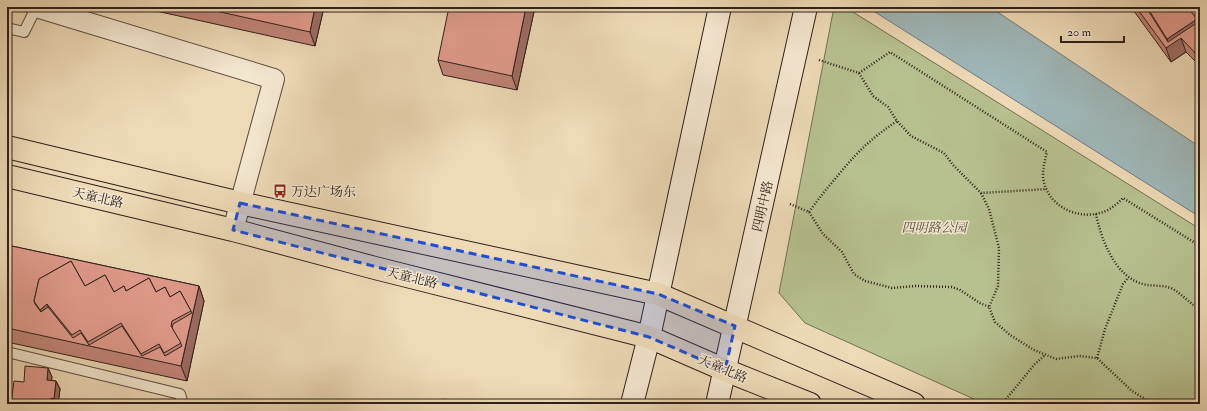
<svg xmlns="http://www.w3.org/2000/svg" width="1207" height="411" viewBox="0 0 1207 411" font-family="'IM FELL Double Pica','Noto Serif SC',serif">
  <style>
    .green { fill: #b7c08f; stroke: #727055 }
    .water { fill: #9fb8ba; stroke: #727b7a }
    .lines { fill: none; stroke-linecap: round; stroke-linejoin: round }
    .lane-casing { stroke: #5e4e42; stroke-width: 12 }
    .street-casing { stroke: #5e4e42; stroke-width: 22 }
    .secondary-casing { stroke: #2e201b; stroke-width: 24 }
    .primary-casing { stroke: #2e201b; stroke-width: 24 }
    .path { stroke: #2e201b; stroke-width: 2.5; stroke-dasharray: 1 2; stroke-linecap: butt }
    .lane { stroke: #f4e7d0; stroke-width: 10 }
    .street { stroke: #f4e7d0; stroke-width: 20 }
    .secondary { stroke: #f4e7d0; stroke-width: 22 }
    .primary { stroke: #eedab7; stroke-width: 22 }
    .wall { fill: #c28579; stroke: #2e201b }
    .shaded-wall { fill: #9e6c63; stroke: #2e201b }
    .building { fill: #e29b8d; stroke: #2e201b; fill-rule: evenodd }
    .marked { fill: #1d4ed8; fill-opacity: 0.2; stroke: #1d4ed8; stroke-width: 3; stroke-dasharray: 8 5; stroke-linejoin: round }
    .labels { text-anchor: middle; stroke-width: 3; stroke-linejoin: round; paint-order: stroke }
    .poi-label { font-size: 13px; fill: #2e201b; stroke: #f4e7d0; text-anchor: start }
    .street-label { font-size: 13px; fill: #2e201b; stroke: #f4e7d0 }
    .park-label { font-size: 13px; font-style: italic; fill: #57503e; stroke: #f4e7d0 }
  </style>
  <rect width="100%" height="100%" fill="#eedab7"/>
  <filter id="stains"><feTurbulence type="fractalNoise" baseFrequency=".005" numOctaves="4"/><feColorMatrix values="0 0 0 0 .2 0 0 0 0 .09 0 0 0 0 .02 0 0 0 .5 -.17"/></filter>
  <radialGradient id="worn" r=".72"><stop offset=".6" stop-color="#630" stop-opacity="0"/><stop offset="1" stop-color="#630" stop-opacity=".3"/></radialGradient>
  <polygon class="green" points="834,7 845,7 1200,229 1200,404 985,404 805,323 779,293"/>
  <polygon class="water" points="867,7 990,7 1200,147 1200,217"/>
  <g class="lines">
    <g class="lane-casing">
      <g id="lane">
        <polyline points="7,28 24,32 36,8"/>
        <polyline points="7,352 180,394 183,404"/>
      </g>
    </g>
    <g class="street-casing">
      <polyline id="street" points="36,7 274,79 233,230"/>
    </g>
    <g class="secondary-casing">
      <g id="secondary">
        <polyline points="632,404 649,337 720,7"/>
        <polyline points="717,404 806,7"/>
      </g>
    </g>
    <g class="primary-casing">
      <g id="primary">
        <polyline points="7,147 240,203 658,294 914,404"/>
        <polyline points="7,176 233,230 375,268 649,337 725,370 810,404"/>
      </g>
    </g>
    <g class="path">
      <path d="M819,60l40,13 31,-21 157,100c-2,8 -4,15 -4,24 2,28 32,44 57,37 9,-2 17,-9 23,-15l77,48"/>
      <polyline points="859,73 873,96 888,107 897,121 911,136 944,153 953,165 981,193 1047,189"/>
      <polyline points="981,193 989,209 999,248 998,286 989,307 995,322 1010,335 1034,350 1056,359 1079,356 1097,358 1132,391 1153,404"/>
      <polyline points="790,204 809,212 823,234 842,252 854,274 865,281 892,288 916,286 952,287 960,290 980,303 989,307"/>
      <path d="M809,212c10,-14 20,-26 31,-39 18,-22 33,-36 57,-52"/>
      <path d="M1096,214c5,25 19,63 47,70 10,3 20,0 30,5 10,6 17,15 27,20"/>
      <polyline points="1097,358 1105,329 1123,284 1128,278"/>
      <polyline points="1002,404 1034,365 1045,355"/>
    </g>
    <use href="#lane" class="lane"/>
    <use href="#street" class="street"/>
    <use href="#secondary" class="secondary"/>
    <use href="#primary" class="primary"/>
  </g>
  <g class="wall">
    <polygon points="138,7 324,7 315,46"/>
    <polygon points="535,7 517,90 443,75 438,60"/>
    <polygon points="1131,7 1200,7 1200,66 1186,52 1171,62"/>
    <polygon points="7,245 199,286 204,301 187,381 7,342"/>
    <polygon points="48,368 52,377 51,380 56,381 60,389 58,404 11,404 24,382"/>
  </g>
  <g class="shaded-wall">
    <polygon points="315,7 324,7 315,46 310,32"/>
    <polygon points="526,7 535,7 517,90 512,76"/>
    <polygon points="1197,19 1200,27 1181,38 1186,52 1171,62 1166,48 1169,46 1167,39"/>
    <polygon points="199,286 204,301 187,381 181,366"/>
    <polygon points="47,304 54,321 46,327 40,310"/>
    <polygon points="48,368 52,377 50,388 47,380"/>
    <polygon points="56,381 60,389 58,404 56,404 54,399"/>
    <polygon points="51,398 53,404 51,404"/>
  </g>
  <g class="building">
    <polygon points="198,7 315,7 310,32"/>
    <polygon points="449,7 526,7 512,76 438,60"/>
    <polygon points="1136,7 1146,7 1168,42 1198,22 1197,19 1187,7 1200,7 1200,58 1181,38 1166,48"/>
    <polygon points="1147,7 1187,7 1197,19 1167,39"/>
    <path d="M7,245l192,41 -18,80 -174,-38zM71,261l14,25 20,-11 9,17 10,-6 2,5 23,-13 7,14 9,-5 5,10 10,-6 12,22 -19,11 -1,4 10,18 -17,10 -5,-9 -18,9 -20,-30 -33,19 -8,-12 -8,5 -25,-31 -7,5 -6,-8 -1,-3 5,-22z"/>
    <polygon points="71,261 85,286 105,275 114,292 124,286 126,291 149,278 156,292 165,287 170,297 180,291 191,311 172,321 171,326 181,343 164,353 159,344 141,354 121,323 88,342 80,330 72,335 47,304 40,310 34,301 39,279"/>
    <polygon points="25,366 48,368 47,380 56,381 54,399 51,398 51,404 11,404 14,381 24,382"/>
    <polygon points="443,399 467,404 442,404"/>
  </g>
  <path class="marked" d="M240,203l418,91 77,32 -10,44 -76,-33 -416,-107z"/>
  <defs>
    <g id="bus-bare" transform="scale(1.08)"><path d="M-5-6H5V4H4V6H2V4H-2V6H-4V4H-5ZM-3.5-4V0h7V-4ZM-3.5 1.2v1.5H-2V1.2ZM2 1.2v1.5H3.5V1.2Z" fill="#8f2418" stroke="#f4e7d0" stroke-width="2.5" paint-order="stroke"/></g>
  </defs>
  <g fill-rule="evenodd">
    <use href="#bus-bare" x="280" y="191"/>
  </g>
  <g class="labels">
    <g class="poi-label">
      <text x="291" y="196">万达广场东</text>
    </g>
    <g class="street-label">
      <text transform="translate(98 197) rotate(13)" y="5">天童北路</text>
      <text transform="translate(762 206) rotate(-77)" y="5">四明中路</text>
      <text transform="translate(412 277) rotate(14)" y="5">天童北路</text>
      <text transform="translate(723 368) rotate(23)" y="5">天童北路</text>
    </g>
    <g class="park-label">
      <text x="934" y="232">四明路公园</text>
    </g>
  </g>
  <rect width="1207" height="411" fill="none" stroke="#eedab7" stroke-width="24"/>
  <rect x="8" y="8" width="1191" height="395" fill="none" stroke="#2e201b" stroke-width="2"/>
  <rect x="12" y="12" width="1183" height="387" fill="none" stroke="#2e201b"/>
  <path d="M1061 36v6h63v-6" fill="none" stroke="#2e201b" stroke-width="2"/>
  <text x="1067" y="36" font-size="12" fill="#2e201b" stroke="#f4e7d0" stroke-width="3" paint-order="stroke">20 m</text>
  <rect width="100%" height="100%" filter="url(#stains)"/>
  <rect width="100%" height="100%" fill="url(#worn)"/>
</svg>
